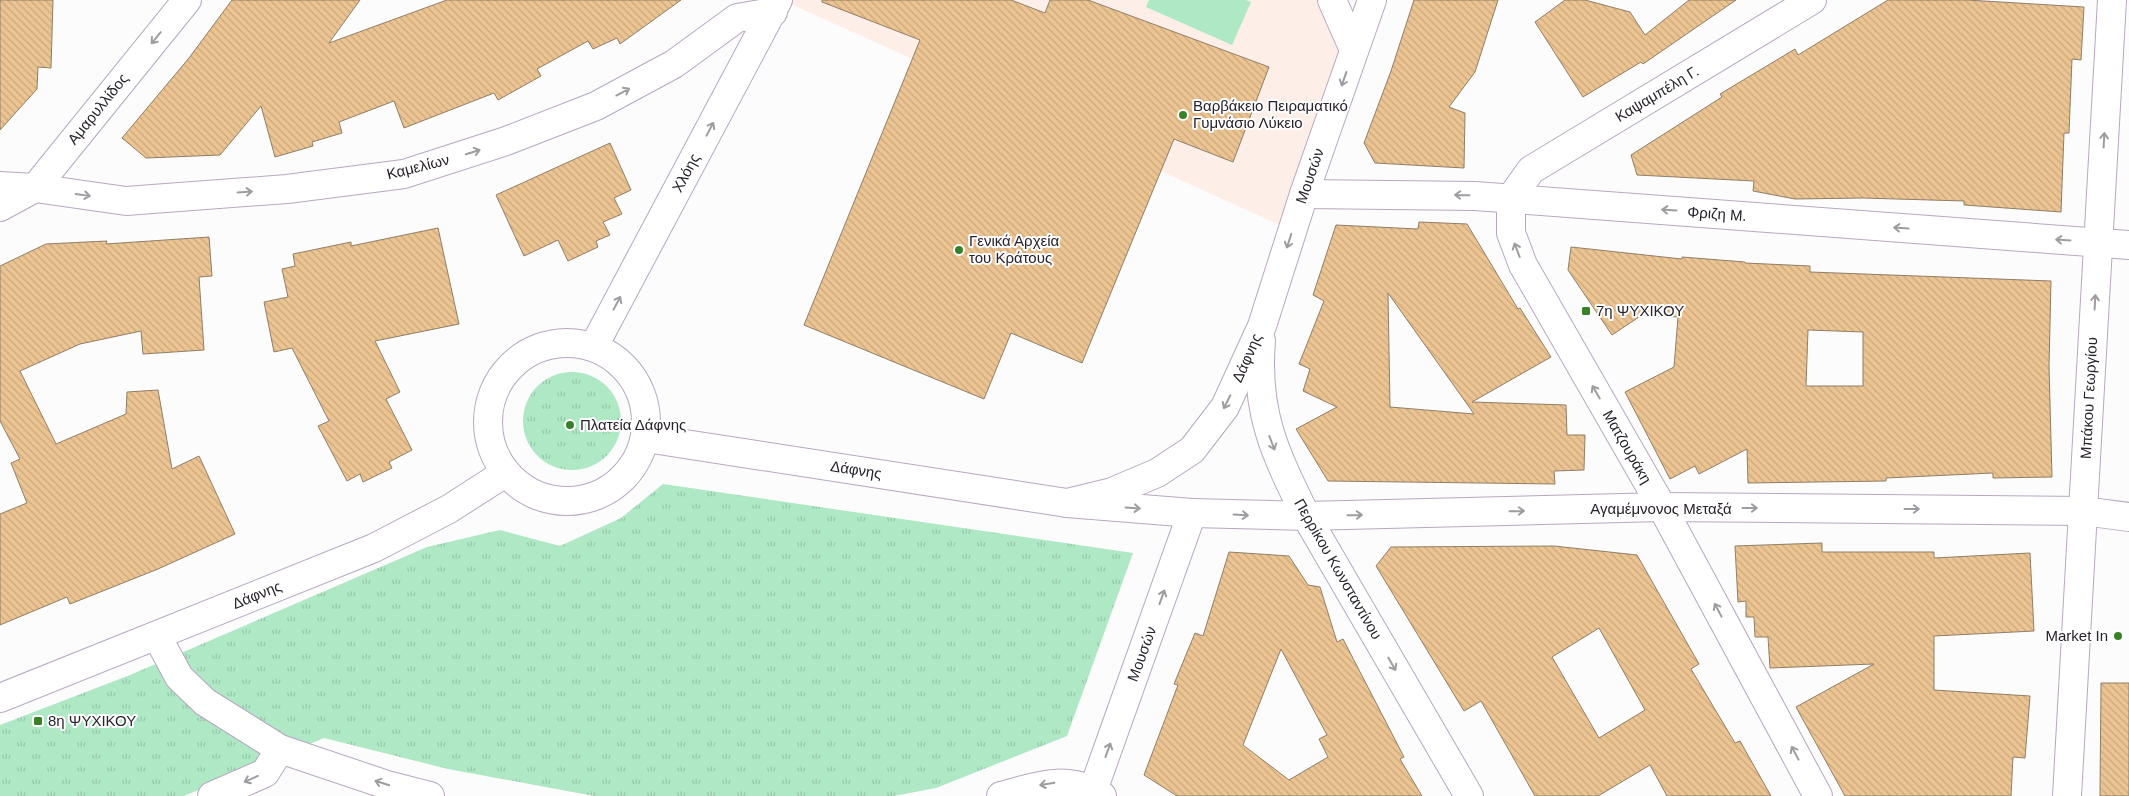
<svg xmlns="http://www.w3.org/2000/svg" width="2129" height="796" viewBox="0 0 2129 796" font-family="Arial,sans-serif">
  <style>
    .education { fill: #fdeee7 }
    .grass { fill: url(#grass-tufts) }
    .garden { fill: #aee8c5 }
    .building { fill: url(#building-back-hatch); stroke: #907e67; fill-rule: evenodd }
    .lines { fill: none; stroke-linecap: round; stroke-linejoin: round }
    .pedestrian-casing { stroke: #b7a7c1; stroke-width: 30 }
    .minor-casing { stroke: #b7a7c1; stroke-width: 30 }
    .tertiary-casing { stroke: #b7a7c1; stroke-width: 30 }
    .secondary-casing { stroke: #b7a7c1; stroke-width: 30 }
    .pedestrian { stroke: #fff; stroke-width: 28 }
    .minor { stroke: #fff; stroke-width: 28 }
    .tertiary { stroke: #fff; stroke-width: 28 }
    .secondary { stroke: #fff; stroke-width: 28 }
    .oneway { stroke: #9e9ca0 }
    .poi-dot { fill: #388128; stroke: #fff; stroke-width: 2 }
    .labels { text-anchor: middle; stroke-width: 4; stroke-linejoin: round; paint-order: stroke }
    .street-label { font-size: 15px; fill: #28222b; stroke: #fff }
    .poi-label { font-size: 15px; fill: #28222b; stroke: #fff; text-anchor: start }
  </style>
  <defs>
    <pattern id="grass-tufts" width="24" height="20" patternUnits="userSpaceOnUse" patternTransform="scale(1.25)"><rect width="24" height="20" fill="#aee8c5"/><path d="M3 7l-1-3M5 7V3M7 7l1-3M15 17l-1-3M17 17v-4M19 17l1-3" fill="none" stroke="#96c7a9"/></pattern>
    <pattern id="building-back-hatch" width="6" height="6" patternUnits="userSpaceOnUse" patternTransform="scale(1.25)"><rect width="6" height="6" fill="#ebc492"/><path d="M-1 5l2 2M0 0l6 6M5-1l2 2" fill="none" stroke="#caa87e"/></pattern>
  </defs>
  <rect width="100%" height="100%" fill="#fcfcfc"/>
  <polygon class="education" points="782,0 1324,0 1347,52 1282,226"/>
  <g class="grass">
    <circle cx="572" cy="421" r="49"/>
    <polygon points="663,484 1133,553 1067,736 936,788 894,796 594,796 448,769 324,738 184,796 0,796 0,725 130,675 427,547 500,530 560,546 621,518"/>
  </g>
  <polygon class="garden" points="1149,0 1246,0 1251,2 1232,45 1146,7"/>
  <g class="building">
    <polygon points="0,0 53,0 51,68 38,67 37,89 0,130"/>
    <polygon points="232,0 360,0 329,43 447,0 681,0 620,44 617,38 593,49 588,41 537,69 541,76 498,100 494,93 404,128 394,101 339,122 342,133 312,142 313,146 275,157 261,106 220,155 146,158 122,138 189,58"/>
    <polygon points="822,0 1011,0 1045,13 1050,0 1088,0 1269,67 1233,162 1174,139 1082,363 1011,333 984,399 804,325 920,40 822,2"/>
    <polygon points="1414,0 1498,0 1475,72 1449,107 1465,113 1464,168 1375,163 1364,143 1391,71"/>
    <polygon points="1565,0 1585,0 1630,12 1645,35 1689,0 1736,0 1643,64 1641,62 1583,97 1535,22"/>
    <polygon points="1888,0 1967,0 2084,7 2081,60 2072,59 2069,133 2064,133 2061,212 1964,205 1964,201 1863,198 1795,199 1753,191 1754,181 1637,175 1631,155 1722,97 1720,94 1795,49 1798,55"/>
    <polygon points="610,143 631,190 614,198 622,214 603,222 610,235 596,241 598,247 568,261 558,240 524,256 496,195"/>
    <path d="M1419,222l48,2 51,85 2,-1 31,49 -79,45 94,3 1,30h18l-1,35 -30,1 1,13 -227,-3 -32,-52 41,-22 -34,-16 7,-22 -11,-5 25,-63 -11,-6 23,-70 82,4zM1388,293l79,111 7,10 -84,-7z"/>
    <polygon points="438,228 459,324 375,341 400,392 386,399 412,450 389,462 392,468 363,482 360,474 347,481 318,426 329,421 292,348 274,352 264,302 288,297 282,269 295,266 293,254 351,242 351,246"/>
    <polygon points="209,237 212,276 199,277 204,350 143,354 141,331 80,344 20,371 56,444 126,414 127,392 158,390 172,469 199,456 235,534 158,569 70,604 67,597 0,625 0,514 27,503 11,463 20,459 0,421 0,266 46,244 107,241 106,244"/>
    <path d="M1571,247l111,12v-2l63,5v1l65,3v6l241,9 -2,85 3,111 -59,1v-5l-107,5v3l-138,2 -1,-34 -48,25 -4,-8 -25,13 -45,-87 49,-25 4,-50 -36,-2 -30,20 -44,-65zM1808,330l55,2v54h-57z"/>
    <polygon points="1822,543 1822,552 1934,552 1934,558 2030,553 2034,631 1934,636 1934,690 2030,696 2025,758 2013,757 2011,796 1845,796 1796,707 1874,664 1770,668 1768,637 1755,637 1754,617 1746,617 1746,601 1738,602 1735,546"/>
    <path d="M1554,546l83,9 62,109 -8,5 44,74 5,-2 31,55h-104l-17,-31 -52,31h-63l-54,-95 -17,10 -88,-145 15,-19zM1599,628l46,82 -46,28 -47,-81z"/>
    <path d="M1229,552l60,4 19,29 12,2 17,55 6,-3 61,118 -4,2 22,37h-245l-33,-21 34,-90 -4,-1 21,-51 8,3zM1281,649l46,86 -8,4 9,18 -39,23 -46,-35z"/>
    <polygon points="2101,683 2129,683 2129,796 2100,796"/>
  </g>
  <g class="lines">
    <g class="pedestrian-casing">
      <polyline id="pedestrian" points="2067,796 2083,511"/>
    </g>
    <g class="minor-casing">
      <g id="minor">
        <polyline points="1332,0 1354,50"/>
        <polyline points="1812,0 1531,170 1511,198 1511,233 1523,265 1662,507 1818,796"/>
        <polyline points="0,186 35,188 126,201 287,189 404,174 506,141 596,106 674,64 737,18 773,12"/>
        <polyline points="0,207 35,188 187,0"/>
        <polyline points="157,636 179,677 205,702 280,749 387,785 430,796"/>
        <polyline points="212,796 265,773 280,749"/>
        <path d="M1001,796c36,-10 66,-22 101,0"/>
        <polyline points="1091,796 1192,513"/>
      </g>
    </g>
    <g class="tertiary-casing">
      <g id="tertiary">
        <polyline points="1304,194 1475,196 2129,245"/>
        <polyline points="594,346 778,0"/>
        <polyline points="2083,511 2112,0"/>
        <polyline points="1192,513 1306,516 1662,507 2083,511 2129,517"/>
      </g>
    </g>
    <g class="secondary-casing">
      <g id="secondary">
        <path d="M1261,341c-6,72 14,112 45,175l163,280"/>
        <circle cx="567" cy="422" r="79"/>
        <polyline points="646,438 1067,503 1192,513"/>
        <polyline points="1067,503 1112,492 1157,473 1192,450 1225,407 1262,326 1304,194 1372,0"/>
        <polyline points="0,698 374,548 449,509 505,473"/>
      </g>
    </g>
    <use href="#pedestrian" class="pedestrian"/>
    <use href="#minor" class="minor"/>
    <use href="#tertiary" class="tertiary"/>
    <use href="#secondary" class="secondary"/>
  </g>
  <defs><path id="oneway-shaft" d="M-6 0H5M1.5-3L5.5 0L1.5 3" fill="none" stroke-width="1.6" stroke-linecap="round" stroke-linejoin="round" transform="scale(1.25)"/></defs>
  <g class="oneway">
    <use href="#oneway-shaft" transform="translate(156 38) rotate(129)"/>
    <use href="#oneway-shaft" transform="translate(1344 79) rotate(109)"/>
    <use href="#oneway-shaft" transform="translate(623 92) rotate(-28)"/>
    <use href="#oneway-shaft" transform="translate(710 129) rotate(-62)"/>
    <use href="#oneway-shaft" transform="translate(2104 140) rotate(-87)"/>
    <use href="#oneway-shaft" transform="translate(473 152) rotate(-17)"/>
    <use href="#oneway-shaft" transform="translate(245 192) rotate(-4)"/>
    <use href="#oneway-shaft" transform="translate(83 195) rotate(8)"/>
    <use href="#oneway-shaft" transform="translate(1462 195) rotate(-179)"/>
    <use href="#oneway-shaft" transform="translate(1669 210) rotate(-176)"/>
    <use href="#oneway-shaft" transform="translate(1901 228) rotate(-176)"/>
    <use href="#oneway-shaft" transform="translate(2063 240) rotate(-176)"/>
    <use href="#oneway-shaft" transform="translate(1289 241) rotate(108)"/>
    <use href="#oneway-shaft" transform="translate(1517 250) rotate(-111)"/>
    <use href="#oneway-shaft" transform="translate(2095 302) rotate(-87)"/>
    <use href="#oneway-shaft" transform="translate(617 303) rotate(-62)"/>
    <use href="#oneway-shaft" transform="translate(1596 392) rotate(-120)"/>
    <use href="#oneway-shaft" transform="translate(1227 402) rotate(117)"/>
    <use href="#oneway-shaft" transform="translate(1272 443) rotate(69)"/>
    <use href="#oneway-shaft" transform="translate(1133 508) rotate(4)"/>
    <use href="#oneway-shaft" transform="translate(1750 508)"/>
    <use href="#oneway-shaft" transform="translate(1912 509)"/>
    <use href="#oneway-shaft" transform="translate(1517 511) rotate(-1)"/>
    <use href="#oneway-shaft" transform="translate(1241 515) rotate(3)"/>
    <use href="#oneway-shaft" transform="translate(1355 515) rotate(-1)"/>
    <use href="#oneway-shaft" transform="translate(1162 597) rotate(-70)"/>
    <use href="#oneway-shaft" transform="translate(1718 610) rotate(-118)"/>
    <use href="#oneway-shaft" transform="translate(1392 664) rotate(60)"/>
    <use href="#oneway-shaft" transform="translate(1108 750) rotate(-70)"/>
    <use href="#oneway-shaft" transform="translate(1795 753) rotate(-118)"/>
    <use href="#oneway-shaft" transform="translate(251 779) rotate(156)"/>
    <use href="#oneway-shaft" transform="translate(382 783) rotate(-162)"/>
    <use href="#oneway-shaft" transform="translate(1047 784) rotate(171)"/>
  </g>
  <g class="poi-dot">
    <circle cx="1183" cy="115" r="5"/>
    <circle cx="959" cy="250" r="5"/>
    <rect x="1581" y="306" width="10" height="10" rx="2.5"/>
    <circle cx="570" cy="425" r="5"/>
    <circle cx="2118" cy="636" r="5"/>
    <rect x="33" y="716" width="10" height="10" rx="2.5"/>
  </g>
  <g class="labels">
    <g class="street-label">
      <text transform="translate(1657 94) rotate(-31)" y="5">Καψαμπέλη Γ.</text>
      <text transform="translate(98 109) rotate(-51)" y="5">Αμαρυλλίδος</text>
      <text transform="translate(418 167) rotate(-14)" y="5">Καμελίων</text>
      <text transform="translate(686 173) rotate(-62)" y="5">Χλόης</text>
      <text transform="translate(1310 176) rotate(-71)" y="5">Μουσών</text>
      <text transform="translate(1717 214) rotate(4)" y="5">Φριζη Μ.</text>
      <text transform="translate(1247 358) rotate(-66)" y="5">Δάφνης</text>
      <text transform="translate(2089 398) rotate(-87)" y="5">Μπάκου Γεωργίου</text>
      <text transform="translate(1627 447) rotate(60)" y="5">Ματζουράκη</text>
      <text transform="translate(856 470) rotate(9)" y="5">Δάφνης</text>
      <text x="1661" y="514">Αγαμέμνονος Μεταξά</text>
      <text transform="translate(1338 569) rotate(60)" y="5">Περρίκου Κωνσταντίνου</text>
      <text transform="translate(257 595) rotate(-22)" y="5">Δάφνης</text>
      <text transform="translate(1142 654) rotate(-70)" y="5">Μουσών</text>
    </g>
    <g class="poi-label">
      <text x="1193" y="111">Βαρβάκειο Πειραματικό<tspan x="1193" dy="17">Γυμνάσιο Λύκειο</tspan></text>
      <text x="969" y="246">Γενικά Αρχεία<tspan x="969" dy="17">του Κράτους</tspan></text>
      <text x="1596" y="316">7η ΨΥΧΙΚΟΥ</text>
      <text x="580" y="430">Πλατεία Δάφνης</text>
      <text x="2108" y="641" text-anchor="end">Market In</text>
      <text x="48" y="726">8η ΨΥΧΙΚΟΥ</text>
    </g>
  </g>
</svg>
